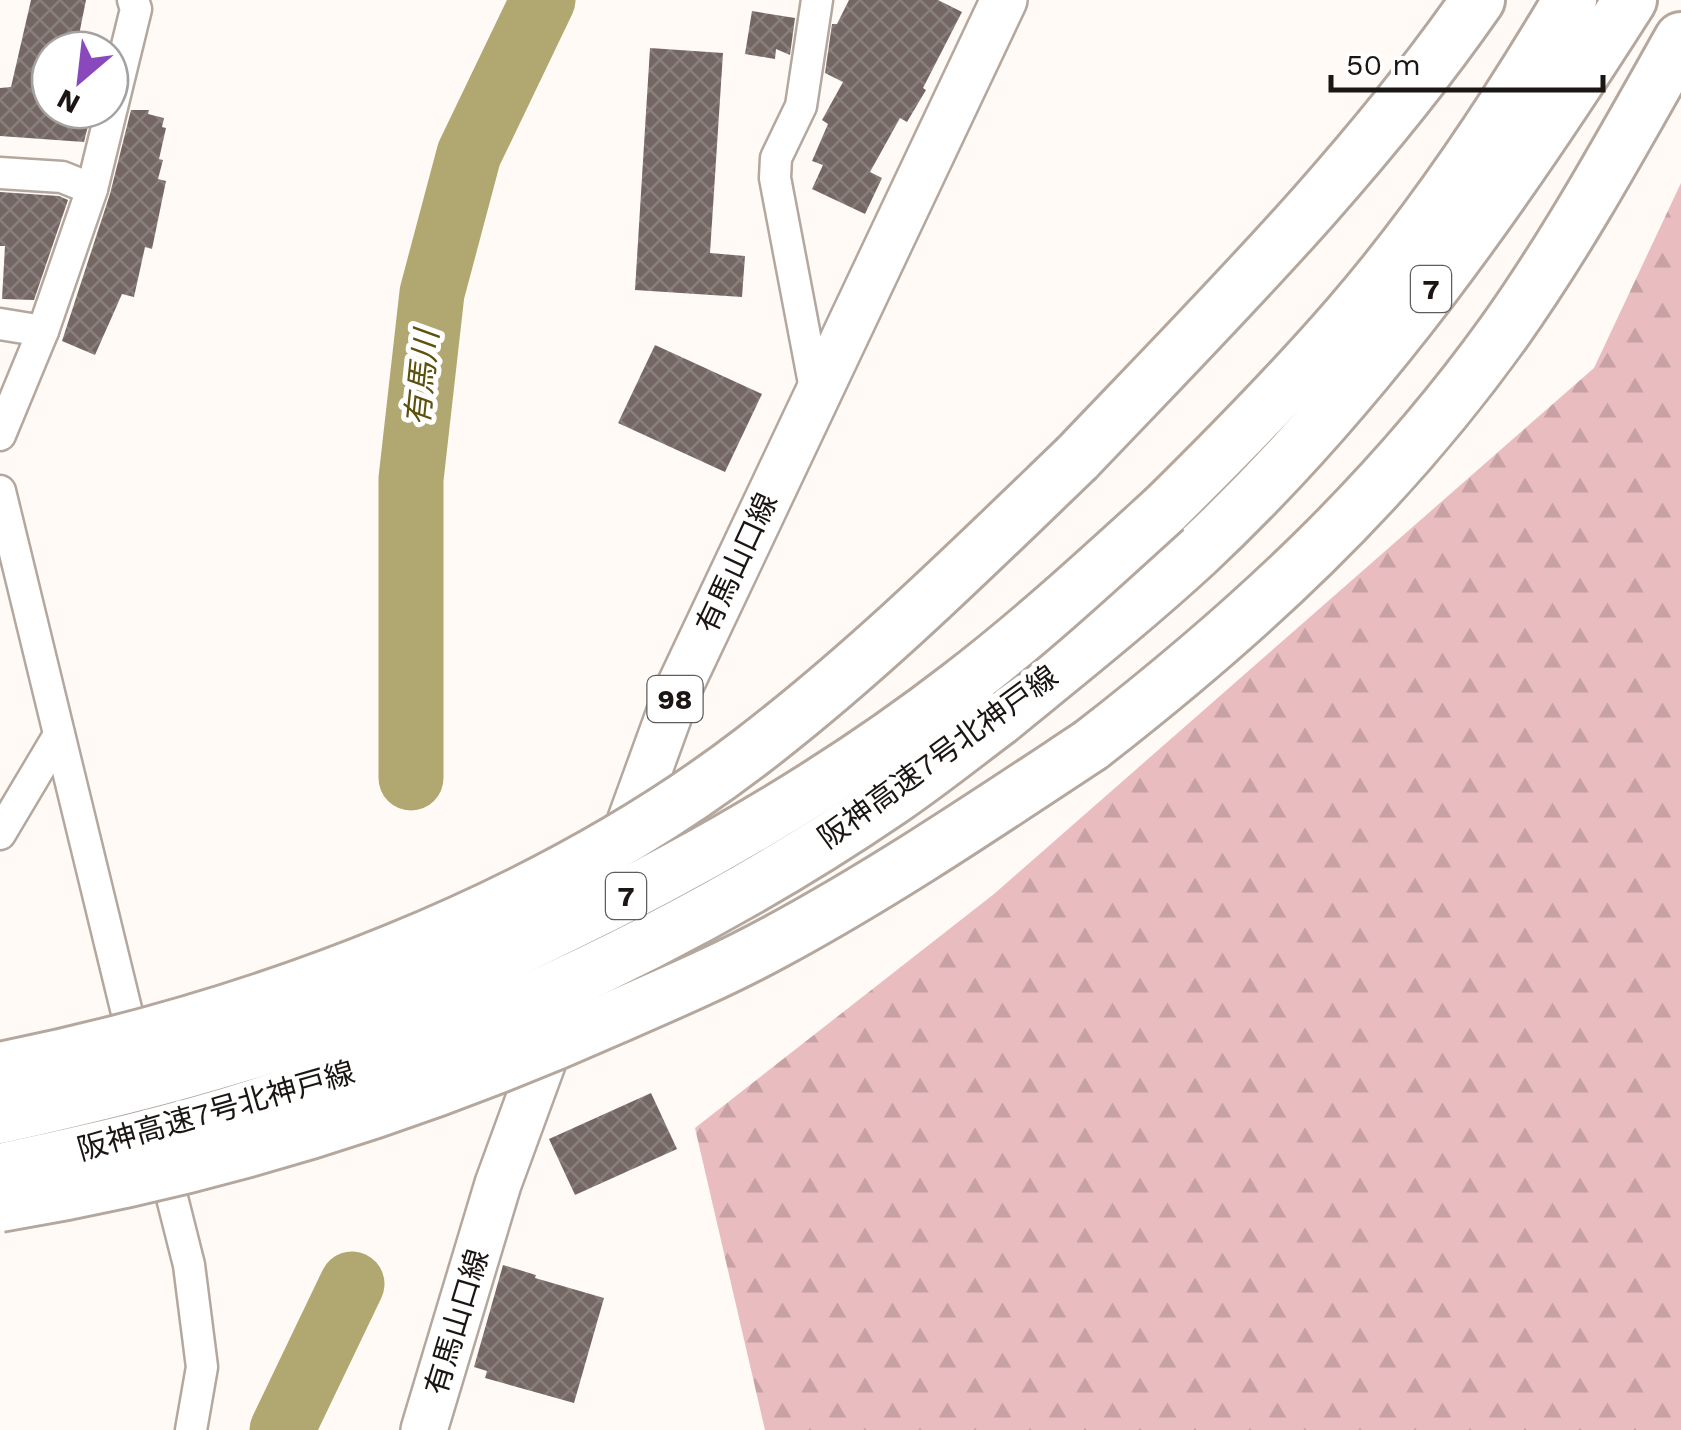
<svg xmlns="http://www.w3.org/2000/svg" width="1681" height="1430" viewBox="0 0 1681 1430" font-family="'Work Sans','Noto Sans JP',sans-serif">
  <style>
    .forest { fill: url(#forest-firs) }
    .lines { fill: none; stroke-linecap: round; stroke-linejoin: round }
    .river { stroke: #b1a770; stroke-width: 65 }
    .building { fill: url(#building-cross-hatch) }
    .minor-casing { stroke: #b3a79e; stroke-width: 35 }
    .primary-casing { stroke: #b3a79e; stroke-width: 50 }
    .motorway-casing { stroke: #b3a79e; stroke-width: 58 }
    .minor { stroke: #fff; stroke-width: 30 }
    .primary { stroke: #fff; stroke-width: 45 }
    .motorway { stroke: #fff; stroke-width: 52 }
    .motorway-bridge-casing { stroke: #b3a79e; stroke-width: 58; stroke-linecap: butt }
    .motorway-bridge { stroke: #fff; stroke-width: 52 }
    .labels { text-anchor: middle; stroke-width: 10; stroke-linejoin: round; paint-order: stroke }
    .shield { fill: #fff; stroke: #5f5c5a; stroke-width: 2.5 }
    .shield-label { font-size: 28px; font-weight: bold; fill: #1b1613 }
    .street-label { font-size: 30px; fill: #1b1613; stroke: #fff }
    .water-label { font-size: 32px; font-style: italic; fill: #5d510e; stroke: #fff }
  </style>
  <defs>
    <pattern id="forest-firs" width="22" height="20" patternUnits="userSpaceOnUse" patternTransform="scale(2.5)"><rect width="22" height="20" fill="#e9bcc0"/><path d="M5 1l3.5 6h-7zM16 11l3.5 6h-7z" fill="#c7a1a4"/></pattern>
    <pattern id="building-cross-hatch" width="8" height="8" patternUnits="userSpaceOnUse" patternTransform="scale(2.5)"><rect width="8" height="8" fill="#746763"/><path d="M0 0l8 8M0 8l8-8" fill="none" stroke="#89807c"/></pattern>
  </defs>
  <rect width="100%" height="100%" fill="#fffaf6"/>
  <polygon class="forest" points="1681,183 1681,1430 765,1430 695,1128 994,894 1594,368"/>
  <g class="lines">
    <g class="river">
      <polyline points="411,778 411,479 432,293 469,154 543,0"/>
      <polyline points="282,1430 352,1284"/>
    </g>
  </g>
  <g class="building">
    <polygon points="31,0 86,0 76,50 50,50 50,110 92,110 84,142 0,136 0,88 11,87"/>
    <polygon points="849,0 938,0 962,12 923,88 926,90 907,122 900,118 870,172 882,178 865,214 812,189 823,165 812,161 828,124 822,120 843,82 825,73 832,24 837,24"/>
    <polygon points="752,11 795,18 790,55 776,49 775,59 745,54"/>
    <polygon points="650,48 723,53 710,253 745,256 742,297 635,290"/>
    <polygon points="131,110 149,110 148,114 164,118 162,127 166,128 159,159 163,160 158,179 166,181 152,249 145,247 134,297 122,294 95,355 62,341 110,194"/>
    <polygon points="0,192 59,196 68,200 34,300 2,299 5,246 0,246"/>
    <polygon points="655,345 762,394 725,472 618,423"/>
    <polygon points="651,1093 677,1149 575,1195 549,1139"/>
    <polygon points="503,1265 536,1275 535,1278 604,1298 574,1403 485,1378 487,1371 474,1367"/>
  </g>
  <g class="lines">
    <g class="minor-casing">
      <g id="minor">
        <polyline points="0,173 62,177 92,189"/>
        <polyline points="0,324 43,331"/>
        <polyline points="816,394 775,178 776,158 801,106 817,0"/>
        <polyline points="0,435 43,331 92,189 136,9 133,0"/>
        <polyline points="0,491 136,1050"/>
        <polyline points="0,834 59,735"/>
        <polyline points="162,1158 189,1265 202,1367 191,1430"/>
      </g>
    </g>
    <g class="primary-casing">
      <g id="primary">
        <polyline points="618,855 678,690 1004,0"/>
        <polyline points="424,1430 498,1184 557,1023"/>
      </g>
    </g>
    <g class="motorway-casing">
      <g id="motorway">
        <path d="M1077,458c140,-147 285,-291 401,-458"/>
        <path d="M1165,509c63,-62 125,-125 183,-192 84,-97 157,-207 222,-317"/>
        <path d="M999,719c66,-54 134,-108 197,-166 172,-161 308,-355 434,-553"/>
        <path d="M1091,745c157,-122 297,-251 413,-413 66,-93 121,-194 177,-293"/>
      </g>
    </g>
    <use href="#minor" class="minor"/>
    <use href="#primary" class="primary"/>
    <use href="#motorway" class="motorway"/>
    <g class="motorway-bridge-casing">
      <g id="motorway-bridge">
        <path d="M0,1069c256,-51 544,-158 752,-318 116,-89 220,-192 325,-293"/>
        <path d="M0,1117c125,-28 251,-60 371,-105 64,-23 126,-53 187,-83 141,-68 277,-146 401,-242 72,-55 139,-117 206,-178"/>
        <path d="M0,1170c89,-19 178,-39 264,-67 220,-74 434,-172 626,-303 37,-25 73,-54 109,-81"/>
        <path d="M0,1205c213,-35 416,-99 613,-187 55,-24 111,-48 164,-77 109,-59 211,-128 314,-196"/>
      </g>
    </g>
    <use href="#motorway-bridge" class="motorway-bridge"/>
  </g>
  <g class="labels">
    <g class="shield">
      <rect x="1411" y="266" width="40" height="46" rx="8"/>
      <rect x="647.5" y="676" width="55" height="46" rx="8"/>
      <rect x="606" y="873" width="40" height="46" rx="8"/>
    </g>
    <g class="shield-label">
      <text x="1431" y="299">7</text>
      <text x="675" y="709">98</text>
      <text x="626" y="906">7</text>
    </g>
    <g class="street-label">
      <text transform="translate(737 563) rotate(-65)" y="10">有馬山口線</text>
      <text transform="translate(938 757) rotate(-36)" y="10">阪神高速7号北神戸線</text>
      <text transform="translate(216 1111) rotate(-16)" y="10">阪神高速7号北神戸線</text>
      <text transform="translate(457 1322) rotate(-73)" y="10">有馬山口線</text>
    </g>
    <g class="water-label">
      <text transform="translate(422 378) rotate(-84)" y="11">有馬川</text>
    </g>
  </g>
  <g transform="translate(80 80) rotate(208)"><circle r="48" fill="#ffffff" stroke="#a4a2a1" stroke-width="2.5"/>
  <path d="M0-8L18 38L0 25L-18 38Z" fill="#8a48bd"/>
  <text y="-15" font-size="28" font-weight="bold" text-anchor="middle" fill="#1b1613">N</text>
  </g>
  <path d="M1331 75v15h272v-15" fill="none" stroke="#1b1613" stroke-width="5"/>
  <text x="1346" y="75" font-size="30" fill="#1b1613" stroke="#ffffff" stroke-width="8" paint-order="stroke">50 m</text>
</svg>
